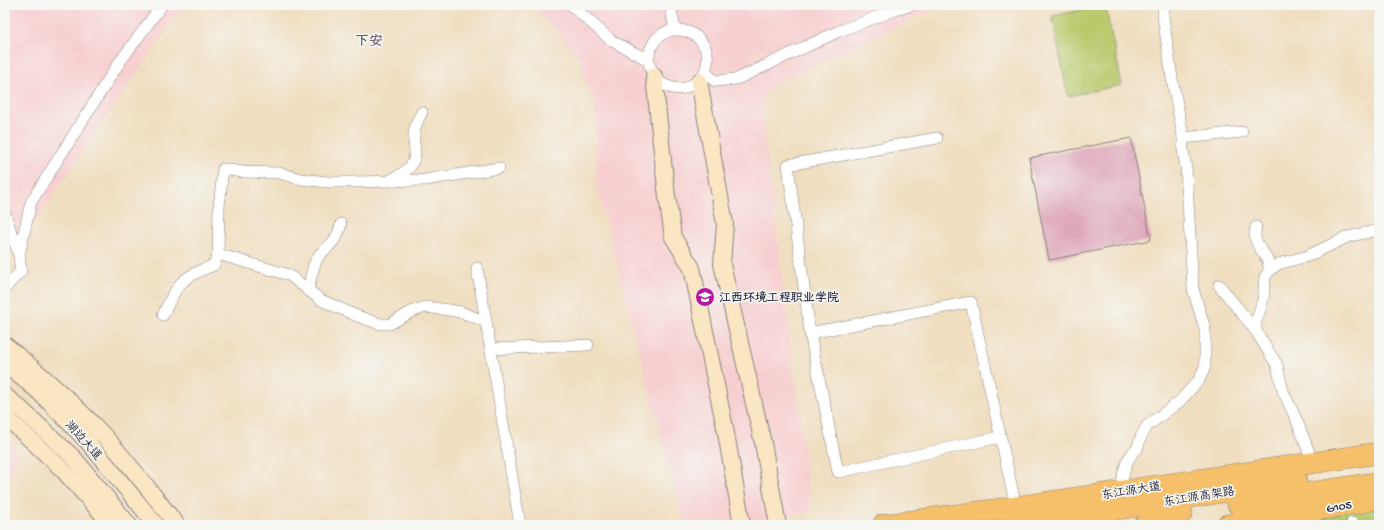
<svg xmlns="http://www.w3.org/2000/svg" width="1384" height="530" viewBox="0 0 1384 530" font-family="'Gochi Hand','LXGW WenKai TC',sans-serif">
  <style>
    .built { fill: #f7cfd0 }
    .green { fill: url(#green-dots); stroke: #6e7654 }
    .pitch { fill: #b9c96c; stroke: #6e7654 }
    .building { fill: #dea6ba }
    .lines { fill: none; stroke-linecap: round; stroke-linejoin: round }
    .street-casing { stroke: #89807e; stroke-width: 12 }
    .secondary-casing { stroke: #89807e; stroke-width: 18 }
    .highway-casing { stroke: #89807e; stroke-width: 22 }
    .street { stroke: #fff; stroke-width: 11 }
    .secondary { stroke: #fbe6c4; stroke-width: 16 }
    .highway { stroke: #f6c06b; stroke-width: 21 }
    .labels { text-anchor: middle; stroke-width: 3.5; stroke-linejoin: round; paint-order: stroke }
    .poi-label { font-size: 12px; font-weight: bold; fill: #22223b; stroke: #f6f6f2; text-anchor: start }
    .street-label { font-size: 12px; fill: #22223b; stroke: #f6f6f2 }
    .quarter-label { font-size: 14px; font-weight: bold; fill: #645067; stroke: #f6f6f2 }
  </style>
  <defs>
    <pattern id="green-dots" width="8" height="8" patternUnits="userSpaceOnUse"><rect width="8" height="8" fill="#b9c96c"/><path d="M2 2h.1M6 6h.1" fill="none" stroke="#9fac5e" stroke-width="1.8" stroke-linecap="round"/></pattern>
  </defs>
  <rect width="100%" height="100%" fill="#f6f6f2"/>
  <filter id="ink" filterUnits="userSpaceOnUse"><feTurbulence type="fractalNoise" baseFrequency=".025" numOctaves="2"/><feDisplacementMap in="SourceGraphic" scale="8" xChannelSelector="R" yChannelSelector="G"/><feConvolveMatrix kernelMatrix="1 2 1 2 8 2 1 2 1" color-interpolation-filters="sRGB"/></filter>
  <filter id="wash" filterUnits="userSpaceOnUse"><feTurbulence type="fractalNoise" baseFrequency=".012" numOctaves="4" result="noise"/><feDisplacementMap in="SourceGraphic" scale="16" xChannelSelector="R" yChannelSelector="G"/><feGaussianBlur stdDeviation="0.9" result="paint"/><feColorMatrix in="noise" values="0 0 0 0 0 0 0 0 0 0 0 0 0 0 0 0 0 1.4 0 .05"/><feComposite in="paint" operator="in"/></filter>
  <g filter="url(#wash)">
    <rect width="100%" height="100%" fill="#f0dec0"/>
    <g class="built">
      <polygon points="5,5 184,5 117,101 18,247 5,199"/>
      <polygon points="532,5 959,5 923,14 770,86 761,104 811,511 749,525 685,525 655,413 596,182 596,107 577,55"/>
      <polygon points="5,439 15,448 17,461 9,481 5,484"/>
    </g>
    <polygon class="green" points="1379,501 1379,525 1243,525"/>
    <polygon class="pitch" points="1105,5 1122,85 1068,96 1052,16"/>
    <g id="blocks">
      <polygon class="building" points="1131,138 1151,240 1049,260 1029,158"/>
    </g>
  </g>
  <g filter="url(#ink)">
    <use href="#blocks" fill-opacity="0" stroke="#89807e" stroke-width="1"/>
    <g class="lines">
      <g class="street-casing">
        <g id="street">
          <path d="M571,5l41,36 36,19c2,5 3,10 5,14 4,10 22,17 32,14 3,-1 7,-4 10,-5 6,-3 9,-9 11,-14 11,-37 -41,-55 -55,-21 -2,4 -2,8 -3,12"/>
          <polyline points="670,5 675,29"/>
          <polyline points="705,72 715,81 737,79 837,32 895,10 912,5"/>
          <polyline points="937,138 788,165 810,333 838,472 1000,437"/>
          <polyline points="1183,138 1242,132"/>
          <path d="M392,179c11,-5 23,-12 23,-27 0,-5 -2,-10 -1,-16 0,-8 4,-17 8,-24"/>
          <polyline points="5,214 19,255 21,271 5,288"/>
          <path d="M1256,227c-6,20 15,26 13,44"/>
          <polyline points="19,255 31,202 119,63 162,5"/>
          <polyline points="477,268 520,525"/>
          <polyline points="1219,285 1256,331"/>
          <path d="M308,291c3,-12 4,-27 12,-37 2,-2 5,-4 7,-6 8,-7 12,-14 14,-24"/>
          <path d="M163,315c14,-31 18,-38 51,-50l4,-11"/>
          <polyline points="486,322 461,312 449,310 425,307 411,312 390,324 380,324 357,316 321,300 289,275 218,254 219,207 223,169 243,172 279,173 301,179 327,182 358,182 425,180 499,168"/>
          <polyline points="810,333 971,302 1016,507"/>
          <polyline points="490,349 588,345"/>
          <polyline points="1313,463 1297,421 1283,391 1277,365 1256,331 1256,322 1263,300 1265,277 1269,271 1278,264 1308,256 1347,237 1379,230"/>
          <polyline points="1120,492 1124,471 1128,460 1133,452 1137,449 1141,437 1147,426 1180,401 1199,380 1205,367 1205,329 1193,289 1186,167 1183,150 1183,136 1172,78 1163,16 1164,5"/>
          <polyline points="1352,523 1353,525"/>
        </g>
      </g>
      <g class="secondary-casing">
        <g id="secondary">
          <polyline points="654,76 666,189 673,237 692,268 726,433 742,525"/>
          <polyline points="699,81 725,224 722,264 763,443 778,525"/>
          <path d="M5,345c34,28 69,58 99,91 26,28 49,59 73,89"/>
          <polyline points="5,364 37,390 88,442 156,525"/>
          <polyline points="5,396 21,409 74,458 129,525"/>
          <polyline points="5,416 62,469 112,525"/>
        </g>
      </g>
      <g class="highway-casing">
        <g id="highway">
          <polyline points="1238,504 1379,482"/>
          <polyline points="883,525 1016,507 1379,453"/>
          <polyline points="1019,525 1296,480"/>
          <polyline points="1145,525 1182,513"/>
          <polyline points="1227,525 1358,503 1379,498"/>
        </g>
      </g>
      <use href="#street" class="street"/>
      <use href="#secondary" class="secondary"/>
      <use href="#highway" class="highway"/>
    </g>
  </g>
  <defs>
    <g id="university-disc" transform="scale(1)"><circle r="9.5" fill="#b5179e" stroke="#f6f6f2"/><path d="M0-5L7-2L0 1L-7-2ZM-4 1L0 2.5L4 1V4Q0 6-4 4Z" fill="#fff"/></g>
  </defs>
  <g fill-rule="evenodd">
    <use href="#university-disc" x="705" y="297"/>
  </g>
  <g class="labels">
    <g class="poi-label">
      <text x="719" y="301">江西环境工程职业学院</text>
    </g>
    <g class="street-label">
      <text transform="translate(84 440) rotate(48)" y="4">湖边大道</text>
      <text transform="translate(1131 490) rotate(-9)" y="4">东江源大道</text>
      <text transform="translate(1199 496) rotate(-9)" y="4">东江源高架路</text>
      <text transform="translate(1339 506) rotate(-10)" y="4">G105</text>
    </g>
    <g class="quarter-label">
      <text x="369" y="45">下安</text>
    </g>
  </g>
  <rect width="1384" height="530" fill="none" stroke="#f6f6f2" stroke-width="20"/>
</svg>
